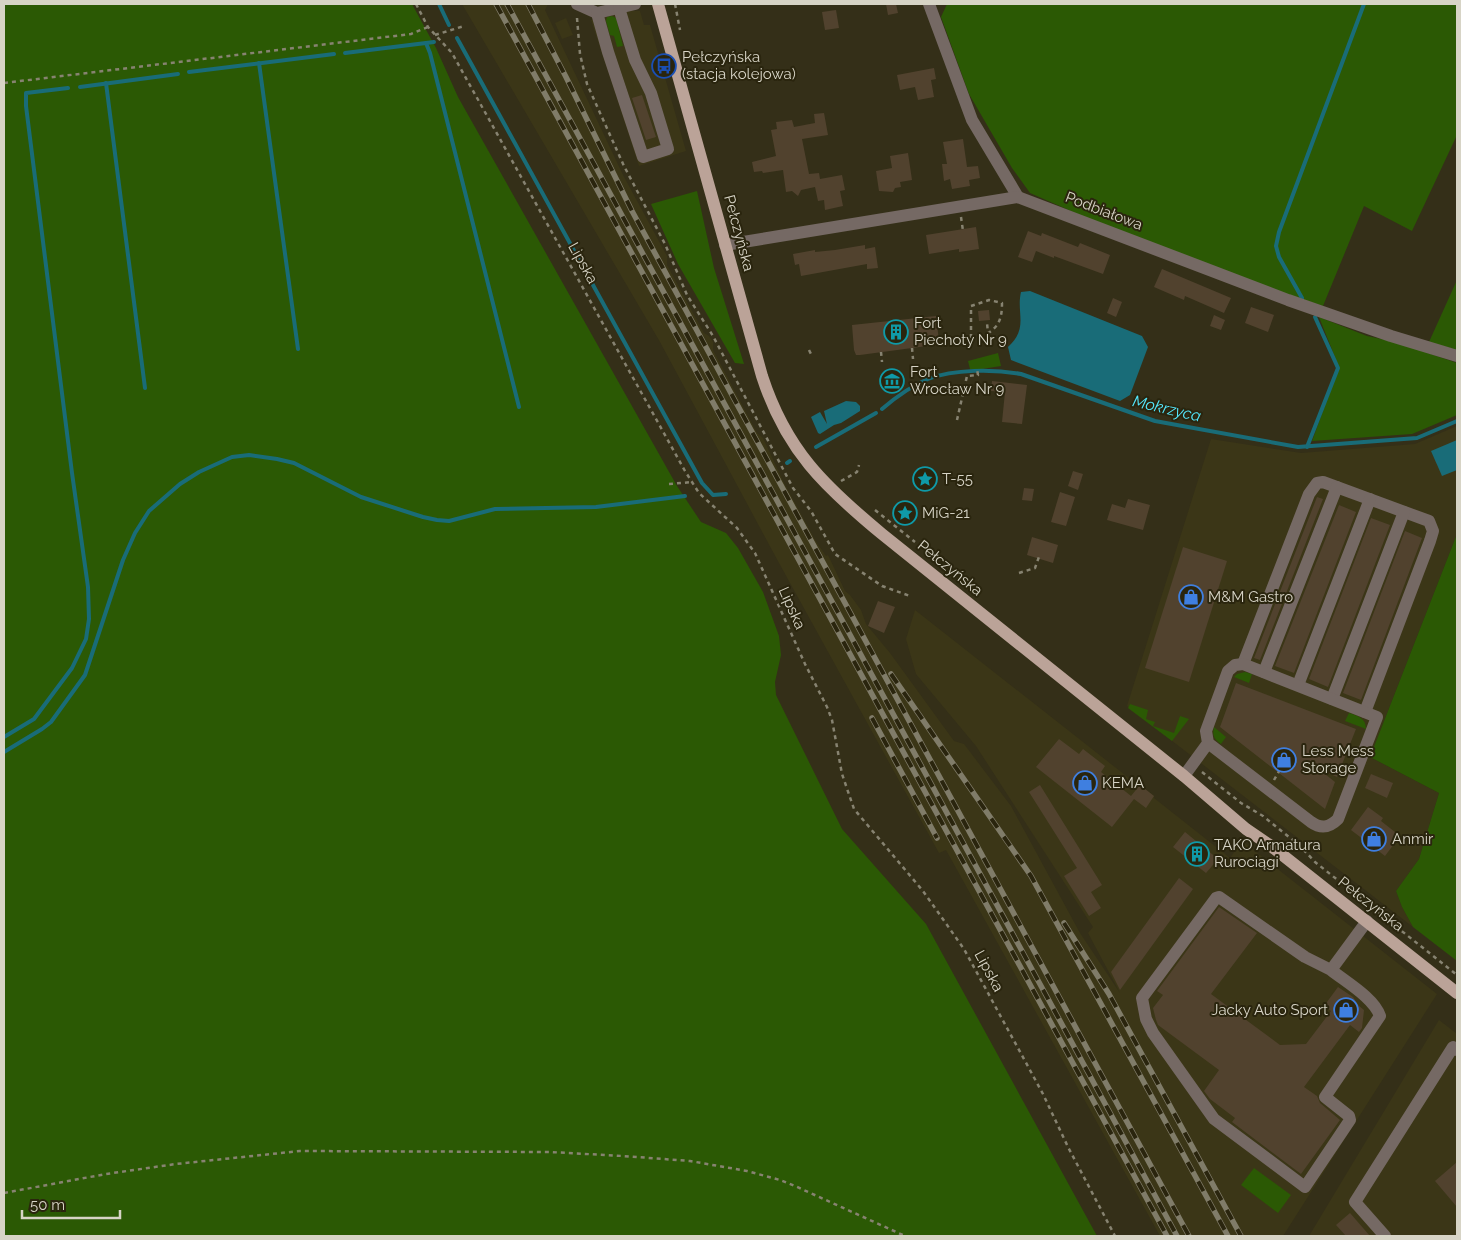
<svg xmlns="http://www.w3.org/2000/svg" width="1461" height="1240" viewBox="0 0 1461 1240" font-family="Raleway,sans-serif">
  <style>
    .built { fill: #3b3617 }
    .green { fill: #2b5904 }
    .water { fill: #196c78 }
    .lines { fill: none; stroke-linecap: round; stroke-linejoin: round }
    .stream { stroke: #196c78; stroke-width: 4 }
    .building { fill: #51422e }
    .path { stroke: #878371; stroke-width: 2.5; stroke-dasharray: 4 4; stroke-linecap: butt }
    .minor { stroke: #756964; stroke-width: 12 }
    .major { stroke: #bba398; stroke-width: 12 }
    .rail-casing { stroke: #807c69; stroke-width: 5.5 }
    .rail { stroke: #2a250e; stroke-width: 4; stroke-dasharray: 11; stroke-linecap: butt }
    .labels { text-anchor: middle; stroke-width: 4; stroke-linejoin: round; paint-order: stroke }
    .poi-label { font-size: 15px; fill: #d7d4c6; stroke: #2a250e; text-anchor: start }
    .street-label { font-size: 15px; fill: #d7d4c6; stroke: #2a250e }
    .water-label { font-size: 16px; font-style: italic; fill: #54e8fe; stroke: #2a250e }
  </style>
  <rect width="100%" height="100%" fill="#342f18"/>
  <g class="built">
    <polygon points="462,4 548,4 545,10 623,175 667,256 667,265 704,333 709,336 713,342 713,350 757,433 763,438 783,481 815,540 826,556 828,555 845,591 850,595 861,610 866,624 890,653 954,741 964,744 1011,806 1080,933 1120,993 1088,933 1093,927 976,746 916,674 906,639 915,610 1139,786 1140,785 1154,796 1154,798 1230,858 1242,841 1437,994 1283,1236 1160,1236 946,850 939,853 779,563 660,342"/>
    <polygon points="629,11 640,11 644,25 650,25 686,151 639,166 591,20"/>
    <polygon points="566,18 573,35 562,39 555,23"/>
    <polygon points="1457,426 1457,534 1370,757 1439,793 1419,859 1396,891 1402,907 1413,927 1127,706 1211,439 1301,453 1415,444"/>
    <polygon points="1439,1020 1457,1034 1457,1236 1309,1236"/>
  </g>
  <g class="green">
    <polygon points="4,4 412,4 436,48 458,97 677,486 701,522 726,533 738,548 763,592 779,636 781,655 775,682 776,695 842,829 926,924 1097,1236 4,1236"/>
    <polygon points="947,4 1457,4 1457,135 1412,231 1364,206 1323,306 1292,296 1087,218 1030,193 1012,168 969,94 941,17"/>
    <polygon points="612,16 616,18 623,46 617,47 614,36 610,35 606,21 607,17"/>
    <polygon points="697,191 714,268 744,364 735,363 678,264 651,204"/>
    <polygon points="1457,280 1457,350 1429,342"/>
    <polygon points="1319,317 1367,336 1396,342 1457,363 1457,415 1412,434 1312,441 1339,367"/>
    <polygon points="998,353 1001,366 982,369 970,369 968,361"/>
    <polygon points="1457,534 1457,961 1413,927 1402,907 1396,891 1419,859 1439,793 1370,757"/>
    <polygon points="1245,672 1252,674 1249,683 1234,677 1237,674"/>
    <polygon points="1130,704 1148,710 1146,719 1155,722 1153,726 1174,733 1180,716 1189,719 1172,741 1128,708"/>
    <path d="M1349,713c9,3 17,5 17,16l-21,-8z"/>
    <path d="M1214,727l12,10 -5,7c-7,-5 -9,-8 -7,-17z"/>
    <polygon points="1254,1168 1291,1195 1278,1213 1241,1185"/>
  </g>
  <g class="water">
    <path d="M1030,291l112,45 6,11 -18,48 -10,6 -109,-41 -3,-13c21,-19 8,-34 13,-55z"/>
    <polygon points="846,401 856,402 860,406 860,411 841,423 834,425 820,434 818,433 811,417 820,412 827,424 824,411"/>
    <polygon points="1457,440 1457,470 1442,476 1431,451"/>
  </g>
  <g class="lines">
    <g class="stream">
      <polyline points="439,4 449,25"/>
      <polyline points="457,38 702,483 713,495 726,494"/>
      <polyline points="426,43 430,53 519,407"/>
      <polyline points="345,53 434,42"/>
      <polyline points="259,63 298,349"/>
      <polyline points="189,72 334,54"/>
      <polyline points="106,83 145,388"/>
      <polyline points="80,87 178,74"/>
      <polyline points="1302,298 1279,257 1276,246 1279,232 1364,4"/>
      <path d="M882,409c14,-12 29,-23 46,-30 26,-10 66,-10 93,-5l134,47 143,26 119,-9 40,-17"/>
      <polyline points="816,447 876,413"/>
      <polyline points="1307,447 1338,368 1315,317"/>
      <polyline points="787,463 790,461"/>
      <polyline points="4,737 34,719 72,668 86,639 89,619 88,587 72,473 26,106 26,93 68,88"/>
      <polyline points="4,752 42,729 51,722 85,675 123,560 135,533 149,511 180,484 199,472 232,457 249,455 277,459 294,463 361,497 423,517 437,520 449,521 495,509 596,507 685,496"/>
    </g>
  </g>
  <g class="building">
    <polygon points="886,4 896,4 898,13 888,15"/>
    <polygon points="836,10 839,28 825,30 822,12"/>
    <polygon points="934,68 936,79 931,80 934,97 918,100 915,87 900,90 897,75"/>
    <polygon points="642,95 656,137 646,140 632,98"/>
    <polygon points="824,113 828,135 802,139 809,174 819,173 820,179 842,175 845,190 840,191 843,206 825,210 824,200 818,201 815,187 801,190 798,196 792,191 786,192 783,170 763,173 762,171 754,172 752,162 776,156 771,130 777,129 776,122 792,120 794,127 815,123 814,114"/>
    <polygon points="963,139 967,167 978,166 980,178 969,180 970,186 952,189 950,179 944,181 942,164 947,164 943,142"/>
    <polygon points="908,153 912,180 900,182 901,187 895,188 893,192 879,191 876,171 892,168 890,156"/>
    <polygon points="976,227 979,249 959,252 959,249 929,254 926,235"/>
    <polygon points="1028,231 1041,236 1042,233 1078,247 1080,243 1110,255 1103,274 1054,256 1054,258 1036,251 1032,262 1018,257"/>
    <polygon points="865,245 865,249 875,247 878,268 867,269 867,264 801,276 799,264 795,265 793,254 815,250 815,252 835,250"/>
    <polygon points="1162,269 1231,298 1224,313 1185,296 1184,300 1154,287"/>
    <polygon points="1113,298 1122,302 1116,317 1107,313"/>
    <polygon points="1251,307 1274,315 1268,332 1245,323"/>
    <polygon points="989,310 990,320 979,321 978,311"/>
    <polygon points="1214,315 1225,320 1221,330 1210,326"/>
    <polygon points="936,316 939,341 932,342 927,346 860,355 856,355 854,350 852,325"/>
    <polygon points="992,381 1027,385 1022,424 1002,422 1005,392 991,391"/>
    <polygon points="1073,471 1083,474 1078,490 1068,486"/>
    <polygon points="1024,488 1034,489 1032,501 1022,500"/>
    <polygon points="1060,492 1075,497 1066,526 1051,522"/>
    <polygon points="1317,497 1323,499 1260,660 1254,658"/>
    <polygon points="1128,499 1150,505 1143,530 1107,520 1112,504 1125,508"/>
    <polygon points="1339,505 1356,512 1294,673 1275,666"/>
    <polygon points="1371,518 1390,525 1328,687 1309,679"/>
    <polygon points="1405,531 1422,538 1361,700 1343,693"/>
    <polygon points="1032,537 1058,545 1053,563 1027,555"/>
    <polygon points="1183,547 1227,561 1189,682 1145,668"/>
    <polygon points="878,601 895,607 884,633 868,626"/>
    <polygon points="1236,683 1356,729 1337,777 1326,772 1325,774 1335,782 1325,809 1220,727"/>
    <polygon points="1059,739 1079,754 1083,749 1105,766 1101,772 1131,796 1140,785 1154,796 1146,808 1134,799 1112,827 1036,767"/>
    <polygon points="1371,774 1393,783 1387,798 1365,788"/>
    <polygon points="1040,785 1102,885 1091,892 1101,908 1089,916 1064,876 1077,868 1029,792"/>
    <polygon points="1368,807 1383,818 1381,821 1400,836 1385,856 1351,830"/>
    <polygon points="1185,832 1218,859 1206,873 1173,847"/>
    <polygon points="1179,878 1193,889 1120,990 1111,972"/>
    <polygon points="1219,907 1257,933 1211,994 1280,1045 1306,1044 1331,1011 1324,1006 1338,987 1353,997 1359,1006 1364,1010 1362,1028 1359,1032 1350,1025 1304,1087 1317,1096 1320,1103 1340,1120 1301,1174 1232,1122 1235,1118 1210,1099 1204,1091 1219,1070 1158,1025 1156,1020 1153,1008 1163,995 1157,991"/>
    <polygon points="1457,1162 1457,1207 1435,1181"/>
    <polygon points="1350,1213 1370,1236 1346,1236 1336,1225"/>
  </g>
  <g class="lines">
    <g class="path">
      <polyline points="416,4 428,27 452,53 685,471 699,493 737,528 755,553 805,664 827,707 832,720 842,774 854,809 923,891 964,949 1043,1094 1068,1147 1115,1236"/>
      <polyline points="675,4 680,30"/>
      <polyline points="577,18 580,54 587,84 624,166 665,244 687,295 713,336 793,488 811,511 835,554 882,586 910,596"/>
      <polyline points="435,35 464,26"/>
      <polyline points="4,83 411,34 428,27"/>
      <polyline points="961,217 963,231"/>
      <path d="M971,338v-32l18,-6 13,3c0,13 -2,23 -14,30l-1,-10"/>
      <polyline points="912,348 913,359"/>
      <polyline points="809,350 811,354 814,355"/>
      <polyline points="881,352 882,362"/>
      <polyline points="957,420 967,376 978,375 977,369"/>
      <polyline points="841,481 857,472 859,465"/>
      <polyline points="669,484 693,482"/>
      <polyline points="875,510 915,542"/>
      <polyline points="1019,573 1035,568 1040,554"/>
      <polyline points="1202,772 1241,803 1263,816 1300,846 1315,862 1457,975"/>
      <polyline points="1274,780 1283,764"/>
      <polyline points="4,1193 106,1174 176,1164 300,1151 550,1152 623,1156 690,1161 747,1171 780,1180 795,1186 905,1236"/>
    </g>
    <g class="minor">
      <polyline points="577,4 597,13 635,4"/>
      <polyline points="929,4 972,120 1018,197"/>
      <polyline points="597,13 608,52 643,157 668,149 651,93 635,60 619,8"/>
      <polyline points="725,245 1018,197 1288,300 1391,336 1457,356"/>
      <polyline points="1243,664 1309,494 1317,483 1323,482 1429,521 1433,531 1430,541 1365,712"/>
      <polyline points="1264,672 1337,487"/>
      <polyline points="1298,685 1370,499"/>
      <polyline points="1332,699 1404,512"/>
      <path d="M1184,776l24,-33 103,79c10,7 18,6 27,-3l39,-102 -134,-53 -8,1 -7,6 -22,60 2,12"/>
      <path d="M1331,970c15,12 43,28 49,46l-55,81 24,19 1,4 -45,67 -91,-68 -61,-86 -7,-14 -4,-21 74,-100 3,-1 86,60 26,13 36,-49"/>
      <polyline points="1385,1236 1355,1202 1453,1047 1457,1050"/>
    </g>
    <path class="major" d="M658,4l104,372c24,74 62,110 120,158l302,242 62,53 25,17 186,147"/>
    <g class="rail-casing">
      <g id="rail">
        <polyline points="496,4 1167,1236"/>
        <polyline points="507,4 1177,1236"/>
        <polyline points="528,4 566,77 632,211 1189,1236"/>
        <polyline points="891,674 1031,876 1228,1236"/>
        <polyline points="872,718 937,838"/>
        <polyline points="1064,923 1109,994 1241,1236"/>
      </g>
    </g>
    <use href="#rail" class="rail"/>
  </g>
  <defs>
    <g id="bus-ring" transform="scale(1.25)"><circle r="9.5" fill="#2a250e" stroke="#1a4fb4" stroke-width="1.5"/><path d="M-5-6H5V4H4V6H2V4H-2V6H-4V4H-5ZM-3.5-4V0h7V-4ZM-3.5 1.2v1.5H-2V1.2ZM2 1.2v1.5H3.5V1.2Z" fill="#1a4fb4"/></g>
    <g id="building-ring" transform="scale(1.25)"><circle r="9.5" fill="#2a250e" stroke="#0f9aa8" stroke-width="1.5"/><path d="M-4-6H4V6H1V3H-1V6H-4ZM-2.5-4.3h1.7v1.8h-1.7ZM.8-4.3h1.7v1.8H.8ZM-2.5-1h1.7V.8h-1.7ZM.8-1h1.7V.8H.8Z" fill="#0f9aa8"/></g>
    <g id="museum-ring" transform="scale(1.25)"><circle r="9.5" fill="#2a250e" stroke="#0f9aa8" stroke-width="1.5"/><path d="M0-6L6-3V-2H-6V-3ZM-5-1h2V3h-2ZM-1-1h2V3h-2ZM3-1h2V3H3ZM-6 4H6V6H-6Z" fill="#0f9aa8"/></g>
    <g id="sight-ring" transform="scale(1.25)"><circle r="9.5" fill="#2a250e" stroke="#0f9aa8" stroke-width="1.5"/><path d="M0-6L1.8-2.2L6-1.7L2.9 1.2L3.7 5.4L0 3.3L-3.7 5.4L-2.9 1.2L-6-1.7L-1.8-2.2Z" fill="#0f9aa8"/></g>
    <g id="shop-ring" transform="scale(1.25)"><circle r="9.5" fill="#2a250e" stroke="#3f7fe0" stroke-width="1.5"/><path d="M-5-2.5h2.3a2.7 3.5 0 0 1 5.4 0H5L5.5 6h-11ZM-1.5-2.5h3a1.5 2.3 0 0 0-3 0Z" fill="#3f7fe0"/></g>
  </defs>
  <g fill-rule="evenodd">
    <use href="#bus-ring" x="664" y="66"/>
    <use href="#building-ring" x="896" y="332"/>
    <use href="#museum-ring" x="892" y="381"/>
    <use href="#sight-ring" x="925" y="479"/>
    <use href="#sight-ring" x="905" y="513"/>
    <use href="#shop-ring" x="1191" y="597"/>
    <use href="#shop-ring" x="1284" y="760"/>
    <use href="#shop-ring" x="1085" y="783"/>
    <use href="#shop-ring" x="1374" y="839"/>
    <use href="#building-ring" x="1197" y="854"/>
    <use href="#shop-ring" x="1346" y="1010"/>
  </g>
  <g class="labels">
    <g class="poi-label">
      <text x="682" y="62">Pełczyńska<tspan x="682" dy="17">(stacja kolejowa)</tspan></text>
      <text x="914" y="328">Fort<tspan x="914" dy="17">Piechoty Nr 9</tspan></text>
      <text x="910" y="377">Fort<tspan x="910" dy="17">Wrocław Nr 9</tspan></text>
      <text x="942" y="484">T-55</text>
      <text x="922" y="518">MiG-21</text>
      <text x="1208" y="602">M&amp;M Gastro</text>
      <text x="1302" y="756">Less Mess<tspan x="1302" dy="17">Storage</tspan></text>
      <text x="1102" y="788">KEMA</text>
      <text x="1392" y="844">Anmir</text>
      <text x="1214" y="850">TAKO Armatura<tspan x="1214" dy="17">Rurociągi</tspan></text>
      <text x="1328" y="1015" text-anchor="end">Jacky Auto Sport</text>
    </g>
    <g class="street-label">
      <text transform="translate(1104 211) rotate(21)" y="5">Podbiałowa</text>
      <text transform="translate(739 233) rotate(75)" y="5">Pełczyńska</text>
      <text transform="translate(583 263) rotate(61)" y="5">Lipska</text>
      <text transform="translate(950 568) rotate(39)" y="5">Pełczyńska</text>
      <text transform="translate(792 608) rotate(66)" y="5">Lipska</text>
      <text transform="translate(1371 904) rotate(38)" y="5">Pełczyńska</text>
      <text transform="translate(989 971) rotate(62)" y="5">Lipska</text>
    </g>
    <g class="water-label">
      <text transform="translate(1167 408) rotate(13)" y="6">Mokrzyca</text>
    </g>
  </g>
  <rect width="1461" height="1240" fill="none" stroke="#d7d4c6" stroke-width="10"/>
  <path d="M22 1210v8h98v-8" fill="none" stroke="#d7d4c6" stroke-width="2.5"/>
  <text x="30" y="1210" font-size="15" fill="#d7d4c6" stroke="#2a250e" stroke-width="4" paint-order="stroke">50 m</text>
</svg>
